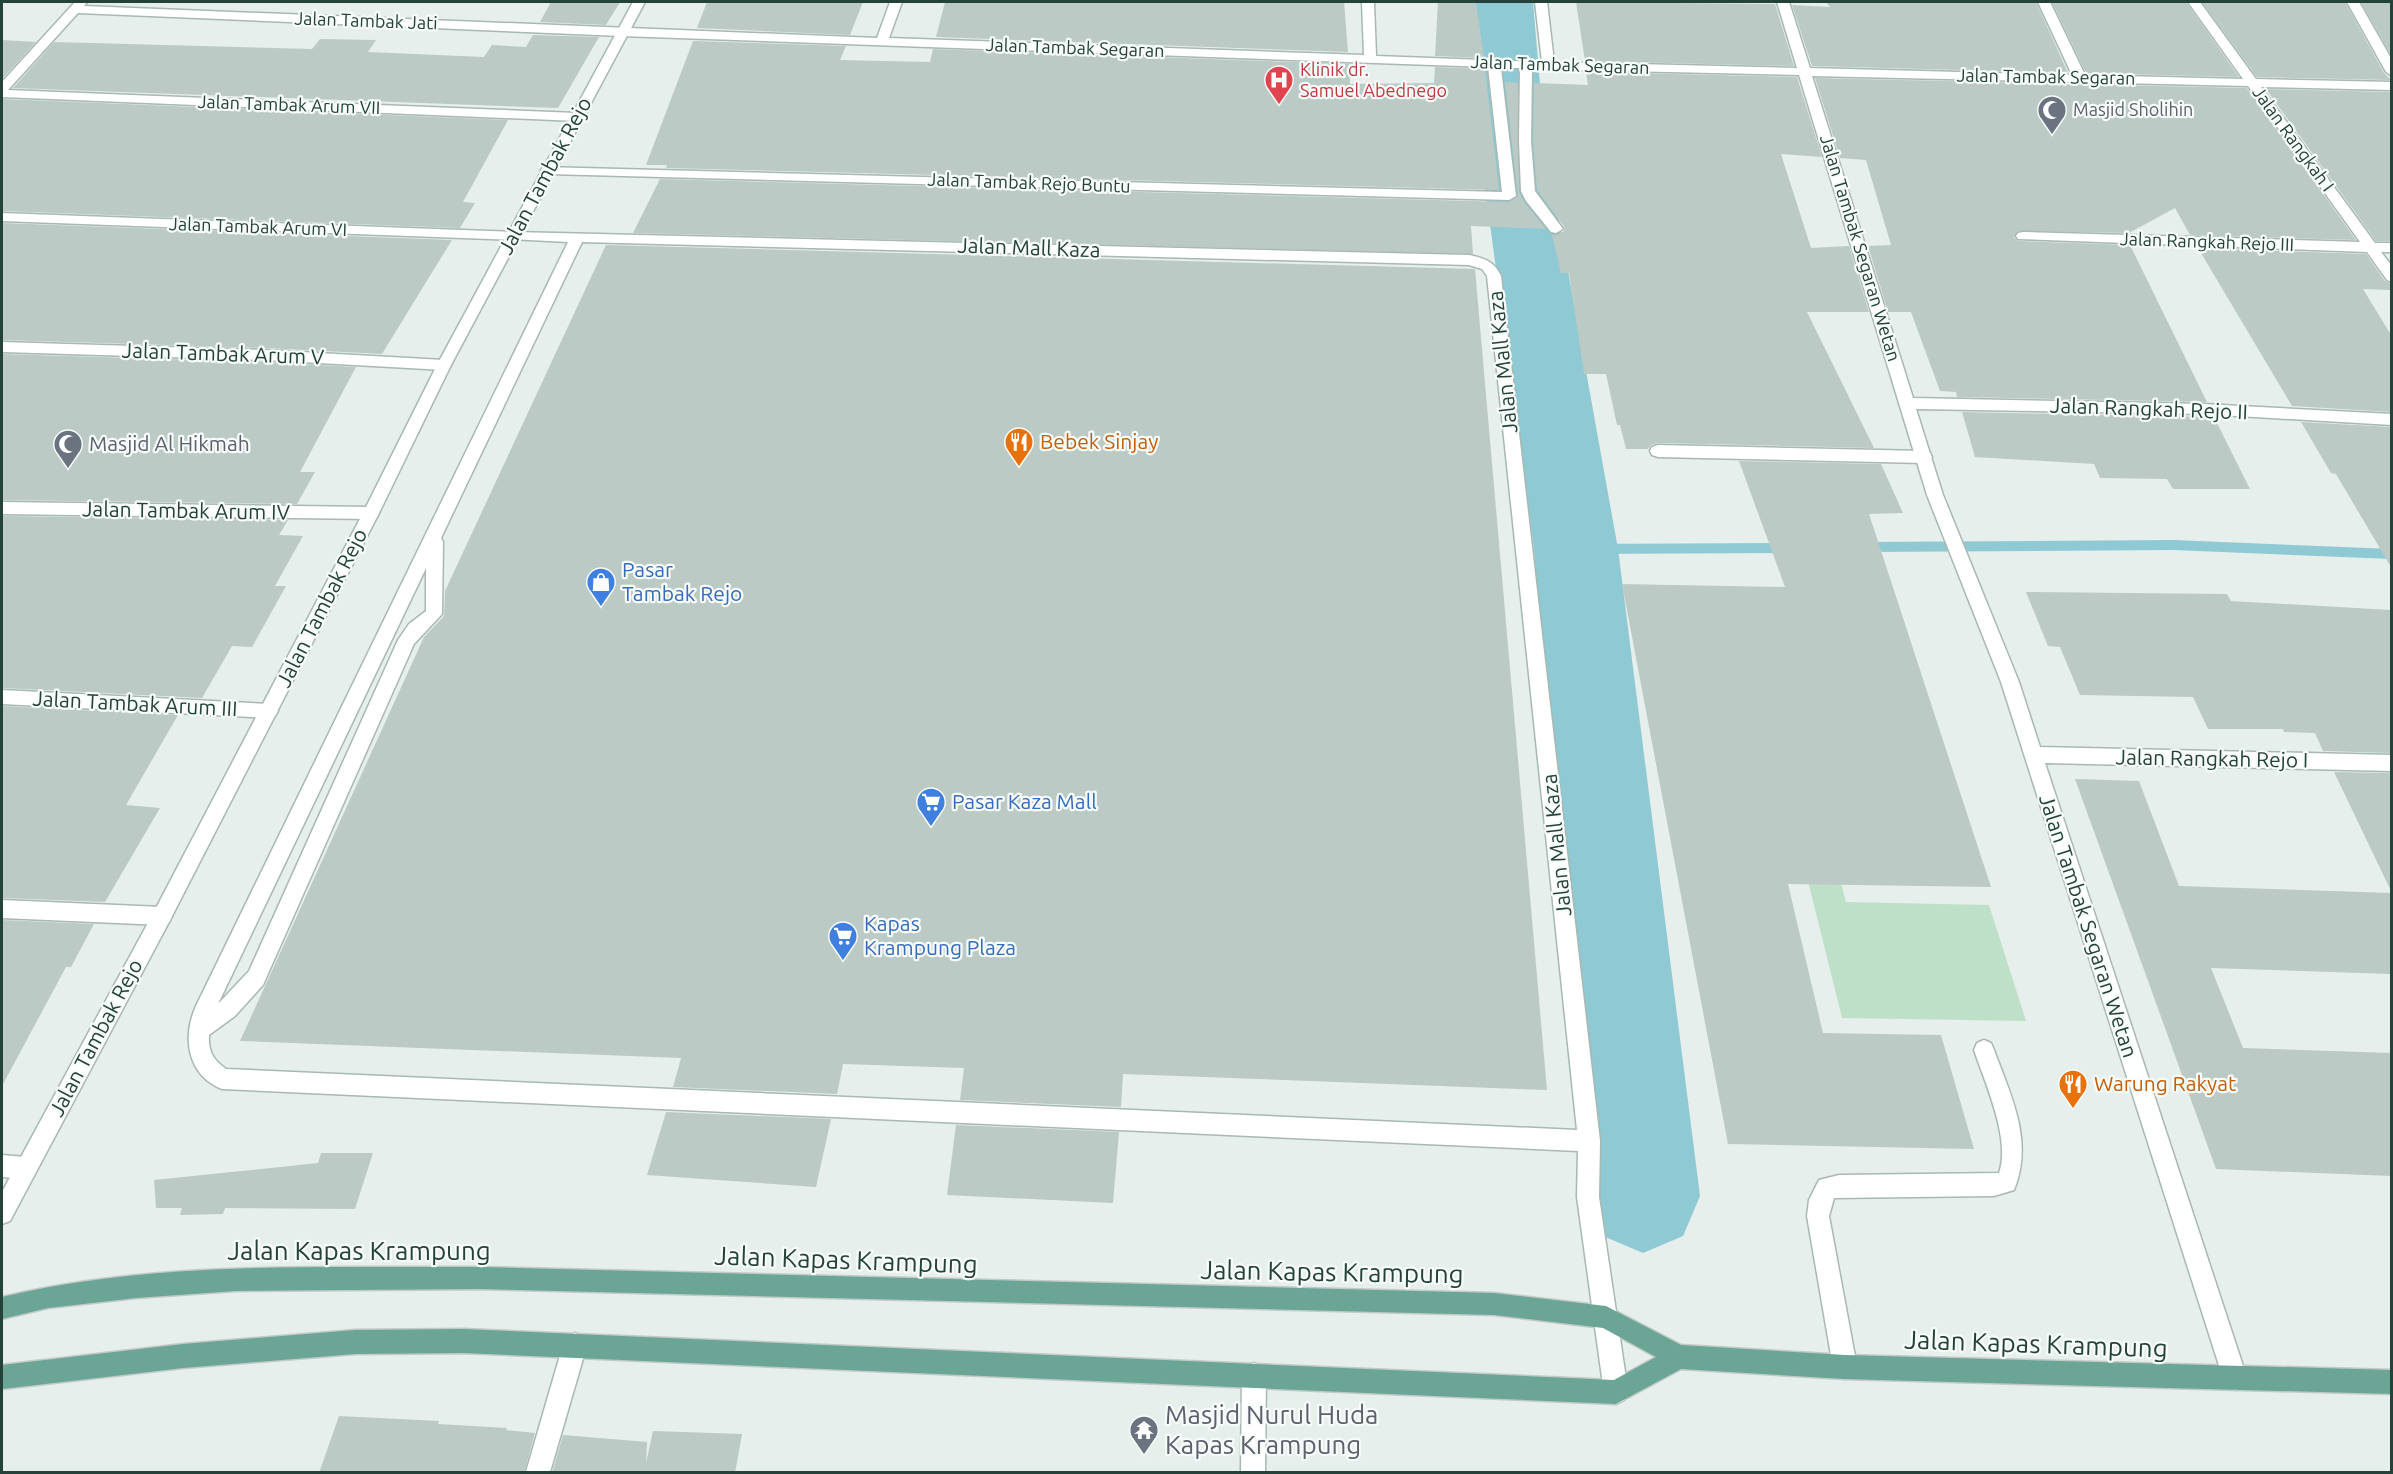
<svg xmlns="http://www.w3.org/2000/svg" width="2393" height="1474" viewBox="0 0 2393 1474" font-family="Ubuntu,sans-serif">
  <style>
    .green { fill: #bfe0c8 }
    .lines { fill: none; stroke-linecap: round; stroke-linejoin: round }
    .stream { fill: #8ec9d4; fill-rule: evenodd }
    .river { fill: #8ec9d4; fill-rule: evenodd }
    .building { fill: #bbcac4 }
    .service-casing { stroke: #a8b8b2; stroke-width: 3 }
    .minor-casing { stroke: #a8b8b2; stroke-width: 3 }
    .tertiary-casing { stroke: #a8b8b2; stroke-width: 3 }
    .primary-casing { stroke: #c2cac8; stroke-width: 3 }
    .service { fill: #fff; fill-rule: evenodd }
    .minor { fill: #fff; fill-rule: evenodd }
    .tertiary { fill: #fff; fill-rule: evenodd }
    .primary { fill: #6aa596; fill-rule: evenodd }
    .labels { text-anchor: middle; stroke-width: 4.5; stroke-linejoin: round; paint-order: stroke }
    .far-street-label { font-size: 18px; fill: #24423a; stroke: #f7fbf9 }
    .far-health-label { font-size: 18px; fill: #be3a42; stroke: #f7fbf9; text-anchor: start }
    .far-worship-label { font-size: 18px; fill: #5b616d; stroke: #f7fbf9; text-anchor: start }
    .street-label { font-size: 21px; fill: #24423a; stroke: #f7fbf9 }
    .food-label { font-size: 21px; fill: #c56008; stroke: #f7fbf9; text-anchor: start }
    .worship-label { font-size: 21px; fill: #5b616d; stroke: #f7fbf9; text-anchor: start }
    .shop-label { font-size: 21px; fill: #366cbe; stroke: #f7fbf9; text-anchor: start }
    .near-street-label { font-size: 26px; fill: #24423a; stroke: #f7fbf9 }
    .near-worship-label { font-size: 26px; fill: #5b616d; stroke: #f7fbf9; text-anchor: start }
  </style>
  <rect width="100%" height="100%" fill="#e6efeb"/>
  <polygon class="green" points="1760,688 1790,689 1846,902 1989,905 2026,1021 1842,1018"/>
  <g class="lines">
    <g class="stream">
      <polygon points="2173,540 2392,549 2392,559 2173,550 1861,552 1854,547 1861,542"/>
      <polygon points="1789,543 1796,548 1789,553 1576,554 1569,549 1576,544"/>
    </g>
    <polygon class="river" points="1473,2 1533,2 1545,143 1618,549 1700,1196 1683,1236 1643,1253 1603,1236 1586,1196 1534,549 1479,143"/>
  </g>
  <g class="building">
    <polygon points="551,2 620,2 606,25 540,22"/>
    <polygon points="707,2 795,3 863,2 850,35 697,28"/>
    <polygon points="945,2 1344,2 1348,52 936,37"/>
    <polygon points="1438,2 1476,2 1484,58 1435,56"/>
    <polygon points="1576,2 1775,4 1794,66 1585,61"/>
    <polygon points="1826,2 2036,2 2068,73 1812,66 1792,5 1830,7"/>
    <polygon points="2052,2 2186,2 2239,77 2086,73"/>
    <polygon points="2202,2 2345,2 2384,73 2391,80 2257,77"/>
    <polygon points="2361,2 2391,2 2391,55"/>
    <polygon points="533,35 599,37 558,108 13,88 54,42 312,49 320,39 376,40 368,52 484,57 492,45 526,47"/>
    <polygon points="2,40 36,42 2,79"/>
    <polygon points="693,41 846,46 840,60 930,62 933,49 1349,64 1350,84 1434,83 1435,67 1485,69 1499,190 666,168 667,165 646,165"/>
    <polygon points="1586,72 1797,77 1822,157 1781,154 1811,248 1849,246 1869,312 1807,312 1874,448 1658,443 1651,445 1648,449 1626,449 1620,425 1617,425 1606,374 1584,374 1569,273 1561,273 1552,235 1557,235 1564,231 1565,228 1537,190 1533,141 1534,83 1588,85"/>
    <polygon points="1815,78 2247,88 2356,240 2190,235 2175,208 2129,233 2018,231 2014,237 2018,241 2130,245 2207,402 1957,397 1956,392 1940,391 1911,312 1888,312 1868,246 1891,245 1866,160 1840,158"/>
    <polygon points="1505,82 1518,83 1519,192 1524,202 1546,229 1471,226 1473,254 633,233 660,179 1509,202 1518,196"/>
    <polygon points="2266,89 2391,92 2391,241 2376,241"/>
    <polygon points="2,99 508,120 463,202 475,203 460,228 2,211"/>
    <polygon points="2,223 452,240 382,354 265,348 2,340"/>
    <polygon points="606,245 1475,269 1547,1090 1123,1074 1121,1107 960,1100 964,1068 843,1064 837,1094 673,1087 681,1058 240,1041 424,637 444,616 445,591"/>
    <polygon points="2198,248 2366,254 2385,281 2391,284 2391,290 2363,289 2391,335 2391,412 2292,406"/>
    <polygon points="2,354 265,362 356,367 300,472 315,472 297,504 2,500"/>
    <polygon points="1962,412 2214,417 2250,489 2173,489 2167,479 2100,478 2094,464 1975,457"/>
    <polygon points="2301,422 2391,427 2391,567 2336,474 2331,473"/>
    <polygon points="1739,461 1881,464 1903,513 1869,514 1991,887 1788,884 1823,1033 1941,1035 1974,1149 1728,1144 1622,584 1785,587"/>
    <polygon points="2,516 288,520 279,535 303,536 275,586 286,586 252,647 232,646 202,698 2,688"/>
    <polygon points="2026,592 2227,594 2231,601 2391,610 2391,753 2323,751 2315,733 2284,732 2283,729 2208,729 2193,697 2080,695 2060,647 2048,646"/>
    <polygon points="2,706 178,715 126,805 160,808 105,902 2,898"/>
    <polygon points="2334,772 2391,773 2391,891"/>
    <polygon points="2075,779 2139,781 2179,886 2391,893 2391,974 2211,968 2243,1048 2391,1053 2391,1176 2216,1169"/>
    <polygon points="2,920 94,924 71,967 66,967 2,1086"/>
    <polygon points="666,1112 831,1119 816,1187 647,1175"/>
    <polygon points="956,1125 1119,1132 1113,1203 947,1195"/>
    <polygon points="321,1153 373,1153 355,1209 225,1208 223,1214 180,1215 182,1208 156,1208 154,1180 318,1163"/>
    <polygon points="339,1416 439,1421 438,1424 507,1428 506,1430 535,1433 524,1473 319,1473"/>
    <polygon points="653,1431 742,1434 735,1473 552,1473 563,1435 647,1442 646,1463"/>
  </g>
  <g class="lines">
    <g class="service-casing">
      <g id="service">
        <path d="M514,232l955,23c15,3 25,6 32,21l99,865 -1,56 29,195 -4,8 -8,4 -8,-4 -4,-8 -27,-195 1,-46 -1356,-62c-35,-14 -40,-52 -26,-83l372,-764 -59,-3 -2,-3 2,-3zM582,242l887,23 13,4 5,7 90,854 -1351,-61c-13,-9 -18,-18 -17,-34l26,-19 28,-31 151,-341 28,-30 1,-72 -2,-4zM426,568v43l-17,13 -11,16 -149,331 -31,33z"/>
        <polygon points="1658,445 1924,451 1930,453 1932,457 1930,461 1924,463 1658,457 1652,455 1650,451 1652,447"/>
        <path d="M1984,1040l7,3 3,7c17,46 40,91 20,140l-20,6 -160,2 -5,18 28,151 -4,8 -8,4 -8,-4 -4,-8 -26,-151 2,-16 10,-20 20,-5 160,-2c12,-34 -14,-90 -25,-123l3,-7z"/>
      </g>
    </g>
    <g class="minor-casing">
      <g id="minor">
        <polygon points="75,2 87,2 84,6 877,38 890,2 902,2 889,38 1364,55 1362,2 1374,2 1376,56 1542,62 1535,2 1547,2 1554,62 1797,68 1777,2 1789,2 1810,68 2072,75 2038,2 2050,2 2085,75 2243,79 2188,2 2200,2 2256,79 2392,82 2392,90 2261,87 2375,243 2392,243 2392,252 2381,252 2392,266 2392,282 2387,280 2367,252 2018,239 2016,236 2018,233 2023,232 2360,242 2248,86 1812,76 1913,398 2203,404 2392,414 2392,425 2203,414 1916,409 1943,495 2019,682 2040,747 2392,755 2392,771 2045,763 2247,1378 2243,1386 2235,1390 2227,1386 2223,1378 2001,682 1927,495 1799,75 1532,69 1531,141 1535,191 1563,229 1556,233 1551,232 1526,201 1521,191 1519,141 1520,68 1501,68 1516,196 1509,200 548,174 541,170 543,167 1502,192 1488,67 621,36 78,13 8,90 577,113 583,117 577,121 2,97 2,82"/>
        <polygon points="2347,2 2359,2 2392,60 2392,76 2386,72"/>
        <polygon points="2,213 514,232 521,236 514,240 2,221"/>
        <polygon points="2,342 265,350 444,360 451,365 444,370 265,360 2,352"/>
        <polygon points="2,502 371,507 377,509 379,513 377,517 371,519 2,514"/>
        <polygon points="2,690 269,704 275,706 278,711 275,716 269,718 2,704"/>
        <polygon points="2,900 162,907 169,910 172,916 169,922 162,925 2,918"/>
        <polygon points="2,1155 26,1157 34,1160 37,1168 34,1176 26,1179 2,1177"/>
        <polygon points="575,1333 583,1337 587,1345 550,1472 526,1472 563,1345 567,1337"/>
        <polygon points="1254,1363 1262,1367 1266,1375 1265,1472 1241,1472 1242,1375 1246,1367"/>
      </g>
    </g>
    <g class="tertiary-casing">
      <polygon id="tertiary" points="633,2 645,2 451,365 379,513 169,922 10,1221 2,1224 2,1192 155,910 363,513 437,365"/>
    </g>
    <g class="primary-casing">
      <path id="primary" d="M480,1267l1014,26 112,13 75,39 164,10 547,15v24l-547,-15 -164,-10 -65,35 -1152,-51 -109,1 -172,14 -181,21v-24l181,-21 172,-14 109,-1 1150,51 42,-23 -53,-29 -109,-13 -1014,-26 -245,2 -99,7 -88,10 -46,11v-22c155,-37 319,-29 478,-30z"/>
    </g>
    <use href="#service" class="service"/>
    <use href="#minor" class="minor"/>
    <use href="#tertiary" class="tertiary"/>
    <use href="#primary" class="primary"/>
  </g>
  <defs>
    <g id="hospital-pin" transform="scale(1.5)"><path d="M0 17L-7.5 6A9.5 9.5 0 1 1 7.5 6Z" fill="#e0444e" stroke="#f7fbf9"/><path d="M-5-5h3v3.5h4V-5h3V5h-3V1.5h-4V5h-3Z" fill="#fff"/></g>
    <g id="mosque-pin" transform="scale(1.5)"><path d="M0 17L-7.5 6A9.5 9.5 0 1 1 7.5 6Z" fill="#6b7280" stroke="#f7fbf9"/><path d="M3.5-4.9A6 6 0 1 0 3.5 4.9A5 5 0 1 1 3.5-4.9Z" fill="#fff"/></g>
    <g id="restaurant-pin" transform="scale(1.5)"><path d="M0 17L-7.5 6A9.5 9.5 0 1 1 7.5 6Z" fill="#e8710a" stroke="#f7fbf9"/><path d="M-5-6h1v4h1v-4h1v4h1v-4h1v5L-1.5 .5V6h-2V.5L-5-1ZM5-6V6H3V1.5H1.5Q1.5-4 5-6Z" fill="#fff"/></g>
    <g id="shop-pin" transform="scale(1.5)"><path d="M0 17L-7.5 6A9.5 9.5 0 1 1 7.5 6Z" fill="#3f7fe0" stroke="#f7fbf9"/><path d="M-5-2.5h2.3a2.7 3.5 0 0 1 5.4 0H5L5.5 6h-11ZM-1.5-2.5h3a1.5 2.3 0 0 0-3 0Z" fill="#fff"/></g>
    <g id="supermarket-pin" transform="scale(1.5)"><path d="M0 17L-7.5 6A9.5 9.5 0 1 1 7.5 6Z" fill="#3f7fe0" stroke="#f7fbf9"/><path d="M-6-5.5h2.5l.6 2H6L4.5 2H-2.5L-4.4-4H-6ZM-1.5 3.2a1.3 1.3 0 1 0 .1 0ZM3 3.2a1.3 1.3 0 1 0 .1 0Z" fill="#fff"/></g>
    <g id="temple-pin" transform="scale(1.5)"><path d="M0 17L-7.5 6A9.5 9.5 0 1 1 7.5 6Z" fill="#6b7280" stroke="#f7fbf9"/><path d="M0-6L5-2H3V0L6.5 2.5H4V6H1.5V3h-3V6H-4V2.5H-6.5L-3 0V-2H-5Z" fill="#fff"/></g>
  </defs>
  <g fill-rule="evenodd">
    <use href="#hospital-pin" x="1279" y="80"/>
    <use href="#mosque-pin" x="2052" y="110"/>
    <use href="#restaurant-pin" x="1019" y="442"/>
    <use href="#mosque-pin" x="68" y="444"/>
    <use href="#shop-pin" x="601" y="582"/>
    <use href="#supermarket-pin" x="931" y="802"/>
    <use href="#supermarket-pin" x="843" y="936"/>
    <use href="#restaurant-pin" x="2073" y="1084"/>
    <use href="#temple-pin" x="1144" y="1430"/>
  </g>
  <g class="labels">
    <g class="far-street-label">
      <text transform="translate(366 21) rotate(2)" y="6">Jalan Tambak Jati</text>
      <text transform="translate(1075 48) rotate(2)" y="6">Jalan Tambak Segaran</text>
      <text transform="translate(1560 65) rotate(2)" y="6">Jalan Tambak Segaran</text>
      <text transform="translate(2046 77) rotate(1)" y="6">Jalan Tambak Segaran</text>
      <text transform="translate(289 105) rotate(2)" y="6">Jalan Tambak Arum VII</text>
      <text transform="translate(2293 139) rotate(54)" y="6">Jalan Rangkah I</text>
      <text transform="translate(1029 183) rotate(2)" y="6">Jalan Tambak Rejo Buntu</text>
      <text transform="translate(258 227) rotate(2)" y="6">Jalan Tambak Arum VI</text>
      <text transform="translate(2207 242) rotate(2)" y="6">Jalan Rangkah Rejo III</text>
      <text transform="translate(1860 248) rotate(73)" y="6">Jalan Tambak Segaran Wetan</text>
    </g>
    <g class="far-health-label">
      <text x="1300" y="76">Klinik dr.<tspan x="1300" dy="21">Samuel Abednego</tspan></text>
    </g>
    <g class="far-worship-label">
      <text x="2073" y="116">Masjid Sholihin</text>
    </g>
    <g class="street-label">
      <text transform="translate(545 176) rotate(-62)" y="7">Jalan Tambak Rejo</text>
      <text transform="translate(1029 248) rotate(2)" y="7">Jalan Mall Kaza</text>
      <text transform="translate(223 354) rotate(2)" y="7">Jalan Tambak Arum V</text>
      <text transform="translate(1503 362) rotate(-96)" y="7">Jalan Mall Kaza</text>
      <text transform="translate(2149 409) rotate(2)" y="7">Jalan Rangkah Rejo II</text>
      <text transform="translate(186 511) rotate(1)" y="7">Jalan Tambak Arum IV</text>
      <text transform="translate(322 608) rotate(-63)" y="7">Jalan Tambak Rejo</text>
      <text transform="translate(135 704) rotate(3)" y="7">Jalan Tambak Arum III</text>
      <text transform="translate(2212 759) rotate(1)" y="7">Jalan Rangkah Rejo I</text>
      <text transform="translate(1557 845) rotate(-96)" y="7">Jalan Mall Kaza</text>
      <text transform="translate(2088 926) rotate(72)" y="7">Jalan Tambak Segaran Wetan</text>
      <text transform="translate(96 1038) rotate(-62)" y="7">Jalan Tambak Rejo</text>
    </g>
    <g class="food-label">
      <text x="1040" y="449">Bebek Sinjay</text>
      <text x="2094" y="1091">Warung Rakyat</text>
    </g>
    <g class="worship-label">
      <text x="89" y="451">Masjid Al Hikmah</text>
    </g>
    <g class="shop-label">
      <text x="622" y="577">Pasar<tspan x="622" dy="24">Tambak Rejo</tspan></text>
      <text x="952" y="809">Pasar Kaza Mall</text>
      <text x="864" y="931">Kapas<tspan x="864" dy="24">Krampung Plaza</tspan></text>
    </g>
    <g class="near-street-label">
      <text x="359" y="1260">Jalan Kapas Krampung</text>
      <text transform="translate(846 1260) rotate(2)" y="9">Jalan Kapas Krampung</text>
      <text transform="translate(1332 1272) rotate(1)" y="9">Jalan Kapas Krampung</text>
      <text transform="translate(2036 1344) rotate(2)" y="9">Jalan Kapas Krampung</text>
    </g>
    <g class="near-worship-label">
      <text x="1165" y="1424">Masjid Nurul Huda<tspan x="1165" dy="30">Kapas Krampung</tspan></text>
    </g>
  </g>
  <rect width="2393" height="1474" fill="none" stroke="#24423a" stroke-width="6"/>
</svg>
